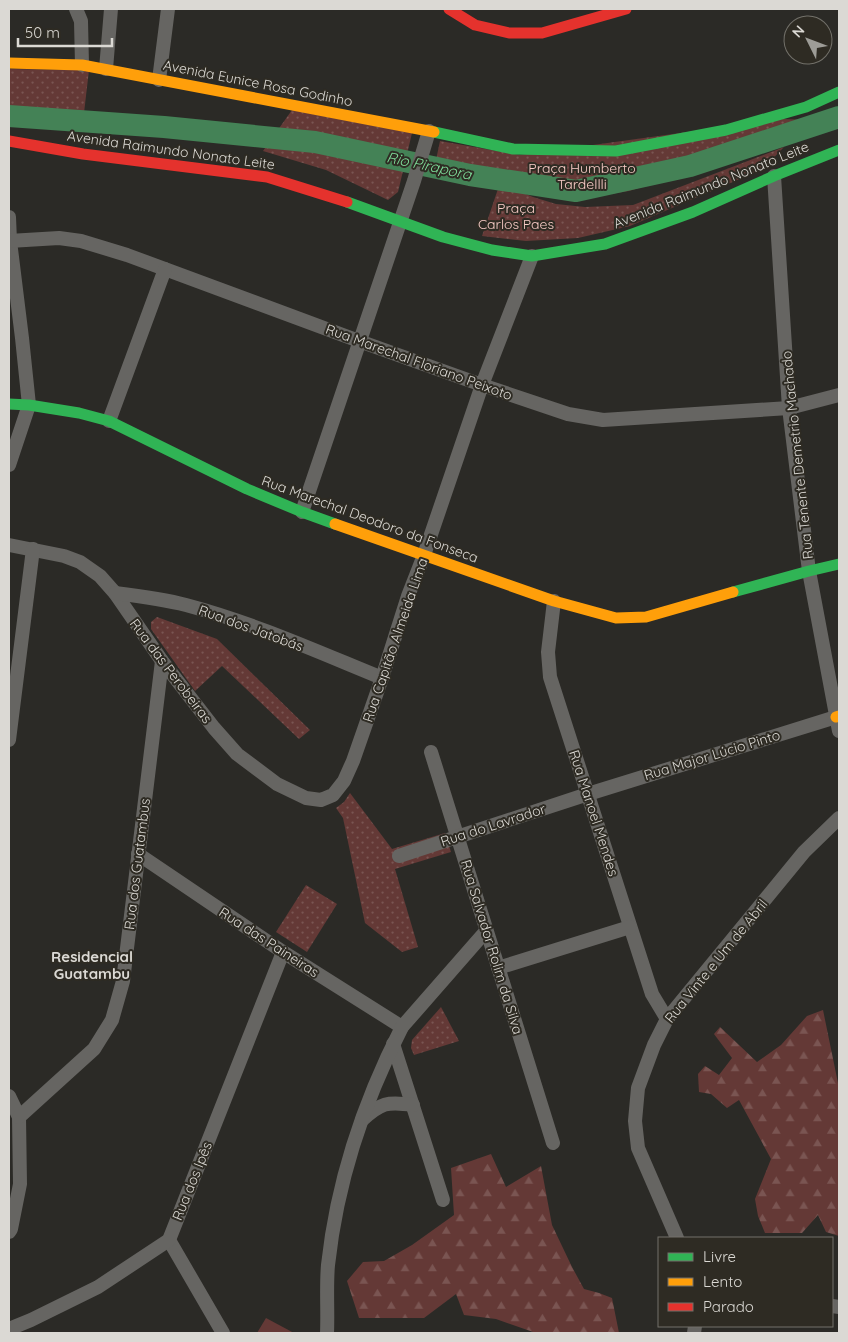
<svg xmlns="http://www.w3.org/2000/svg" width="848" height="1342" viewBox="0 0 848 1342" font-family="Quicksand,sans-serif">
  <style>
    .green { fill: url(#green-dots) }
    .forest { fill: url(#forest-firs) }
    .pitch { fill: #643936 }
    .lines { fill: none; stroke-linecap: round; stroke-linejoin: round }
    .river { stroke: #448256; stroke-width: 22 }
    .street { stroke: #666562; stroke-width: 14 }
    .fast { stroke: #30b455; stroke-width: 11 }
    .slow { stroke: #ff9f0a; stroke-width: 11 }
    .jam { stroke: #e5322d; stroke-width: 11 }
    .labels { text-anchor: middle; stroke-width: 4; stroke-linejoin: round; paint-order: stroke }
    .street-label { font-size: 14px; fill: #dbd9d4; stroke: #2e2b23 }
    .park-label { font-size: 14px; fill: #f9ccc7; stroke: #2e2b23 }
    .water-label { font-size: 15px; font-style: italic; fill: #7fdd9a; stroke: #2e2b23 }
    .neighbourhood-label { font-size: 15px; font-weight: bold; fill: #dbd9d4; stroke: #2e2b23 }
  </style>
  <defs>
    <pattern id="green-dots" width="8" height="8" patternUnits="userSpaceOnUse" patternTransform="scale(1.25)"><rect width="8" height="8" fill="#643936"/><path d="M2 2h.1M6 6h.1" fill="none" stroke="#7a5552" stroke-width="1.8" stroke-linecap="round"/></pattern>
    <pattern id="forest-firs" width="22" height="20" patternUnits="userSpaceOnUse" patternTransform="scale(1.25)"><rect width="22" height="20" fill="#643936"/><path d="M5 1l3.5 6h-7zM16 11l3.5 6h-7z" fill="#7a5552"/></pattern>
  </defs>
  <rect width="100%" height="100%" fill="#2b2a26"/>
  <g class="green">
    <polygon points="9,69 89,70 84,113 9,109"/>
    <polygon points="292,110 412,133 398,192 388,200 326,170 263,151"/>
    <polygon points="783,119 811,120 744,155 629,191 584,198 553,197 489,173 436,160 440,141 520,155"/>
    <polygon points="784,147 763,169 630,226 578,238 526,241 482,236 500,183 533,197 556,204 585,207 633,205"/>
    <polygon points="157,617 217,639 310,730 299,739 222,666 195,691 151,629 151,622"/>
    <polygon points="350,793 392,849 445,833 451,852 395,869 418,947 402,952 365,923 343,818 336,808 344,802"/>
    <polygon points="306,885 337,904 307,952 276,932"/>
    <polygon points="441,1007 459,1041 414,1055 411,1048 412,1040"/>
  </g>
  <g class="forest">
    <polygon points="823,1010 839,1088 839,1236 826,1232 818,1215 802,1233 765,1233 758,1216 755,1199 771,1159 739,1100 727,1108 711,1094 699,1092 698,1074 705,1066 719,1075 732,1058 714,1034 720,1027 757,1062 781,1045 807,1016"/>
    <polygon points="491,1154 506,1187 541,1166 552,1225 572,1267 584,1289 599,1293 612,1298 619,1333 536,1333 496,1319 464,1315 456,1294 424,1318 359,1318 347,1281 363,1262 384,1261 412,1245 454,1215 451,1168"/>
  </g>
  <polygon class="pitch" points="266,1318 294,1333 257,1333"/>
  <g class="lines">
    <polyline class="river" points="9,116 164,127 315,142 470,175 576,191 690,166 839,117"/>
    <g class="street">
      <polyline points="76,9 81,21 82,65"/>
      <polyline points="106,69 111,9"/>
      <polyline points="159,80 168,9"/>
      <polyline points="774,176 789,408 809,571 839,731"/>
      <polyline points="9,217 10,241 22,338 29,405 9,465"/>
      <polyline points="9,241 59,238 81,241 127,255 359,341 482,385 568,414 603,420 789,408 839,395"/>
      <polyline points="109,421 165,269"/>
      <polyline points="302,512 414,181 429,131"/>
      <polyline points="9,545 64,556 80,562 100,576 115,593 162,661 214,728 237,754 277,784 306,798 321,800 333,795 344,781 353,761 382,678 408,596 424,555 482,385 532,256"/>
      <path d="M115,593c24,3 48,6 71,12 68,18 132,47 196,73"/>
      <polyline points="554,601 548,652 550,677 652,994 667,1019"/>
      <polyline points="9,740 33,549"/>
      <polyline points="431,752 553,1143"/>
      <polyline points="138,854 283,952 402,1027"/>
      <polyline points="399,856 588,794 836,717"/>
      <polyline points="498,968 630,927"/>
      <polyline points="393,1044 443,1200"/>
      <polyline points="9,1096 19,1117 20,1184 11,1229 9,1232"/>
      <polyline points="19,1117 94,1049 112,1020 123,981 162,661"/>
      <path d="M362,1120c19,-17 25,-19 51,-15"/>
      <polyline points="677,1238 638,1148 635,1121 638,1088 654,1045 667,1019 804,852 839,818"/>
      <polyline points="169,1240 223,1333"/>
      <polyline points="832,1306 839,1307"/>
      <polyline points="9,1329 31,1320 98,1287 169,1240 283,952"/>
      <path d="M327,1333c1,-22 -1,-46 1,-68 9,-83 36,-164 74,-238l84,-96"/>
      <polyline points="694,1333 695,1326"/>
    </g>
    <g class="fast">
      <polyline points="434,132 513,149 616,151 726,130 806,107 839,92"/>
      <polyline points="347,202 443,237 492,250 532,256 605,244 693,212 774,176 839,150"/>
      <polyline points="9,404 29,405 79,413 109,421 247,489 302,512 335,524"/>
      <polyline points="733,592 809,571 839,564"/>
    </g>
    <g class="slow">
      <polyline points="9,63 82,65 434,132"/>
      <polyline points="335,524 554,601 616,618 646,617 733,592"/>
      <polyline points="836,717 839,716"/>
    </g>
    <g class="jam">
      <polyline points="449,9 475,25 509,33 542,33 626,9"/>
      <polyline points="9,141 83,154 267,177 347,202"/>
    </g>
  </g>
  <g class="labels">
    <g class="street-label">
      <text transform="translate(258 83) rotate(11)" y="5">Avenida Eunice Rosa Godinho</text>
      <text transform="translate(171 150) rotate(8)" y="5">Avenida Raimundo Nonato Leite</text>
      <text transform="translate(711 185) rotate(-22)" y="5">Avenida Raimundo Nonato Leite</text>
      <text transform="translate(419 362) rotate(20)" y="5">Rua Marechal Floriano Peixoto</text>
      <text transform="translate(797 455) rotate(-96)" y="5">Rua Tenente Demetrio Machado</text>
      <text transform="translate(370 519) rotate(20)" y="5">Rua Marechal Deodoro da Fonseca</text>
      <text transform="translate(251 628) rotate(20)" y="5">Rua dos Jatobás</text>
      <text transform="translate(395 640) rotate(-71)" y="5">Rua Capitão Almeida Lima</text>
      <text transform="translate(171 671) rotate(53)" y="5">Rua das Perobeiras</text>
      <text transform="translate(712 755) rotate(-17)" y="5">Rua Major Lúcio Pinto</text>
      <text transform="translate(594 813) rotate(72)" y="5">Rua Manoel Mendes</text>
      <text transform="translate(493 825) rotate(-18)" y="5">Rua do Lavrador</text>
      <text transform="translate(137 864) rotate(-83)" y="5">Rua dos Guatambus</text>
      <text transform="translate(269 942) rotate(33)" y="5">Rua das Paineiras</text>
      <text transform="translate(492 947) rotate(73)" y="5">Rua Salvador Rolim da Silva</text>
      <text transform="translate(716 961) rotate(-51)" y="5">Rua Vinte e Um de Abril</text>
      <text transform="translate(192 1181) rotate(-68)" y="5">Rua dos Ipês</text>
    </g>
    <g class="park-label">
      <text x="582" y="173">Praça Humberto<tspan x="582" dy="16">Tardellli</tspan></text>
      <text x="516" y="213">Praça<tspan x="516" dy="16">Carlos Paes</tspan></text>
    </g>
    <g class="water-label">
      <text transform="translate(429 166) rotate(12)" y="5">Rio Pirapora</text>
    </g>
    <g class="neighbourhood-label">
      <text x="92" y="962">Residencial<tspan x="92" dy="17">Guatambu</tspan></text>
    </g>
  </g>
  <rect width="848" height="1342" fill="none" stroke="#dbd9d4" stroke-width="20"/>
  <rect x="658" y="1237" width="175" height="90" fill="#2e2b23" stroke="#73716a"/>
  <rect x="668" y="1253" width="25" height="8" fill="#30b455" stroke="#73716a"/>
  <text x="703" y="1262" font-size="15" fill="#dbd9d4">Livre</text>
  <rect x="668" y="1278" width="25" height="8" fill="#ff9f0a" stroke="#73716a"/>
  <text x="703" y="1287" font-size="15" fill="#dbd9d4">Lento</text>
  <rect x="668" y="1303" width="25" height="8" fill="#e5322d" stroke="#73716a"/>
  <text x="703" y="1312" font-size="15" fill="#dbd9d4">Parado</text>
  <g transform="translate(808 40) rotate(312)"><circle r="24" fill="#2e2b23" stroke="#73716a"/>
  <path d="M0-4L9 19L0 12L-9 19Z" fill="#9d9c97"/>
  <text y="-8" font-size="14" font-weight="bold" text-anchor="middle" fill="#dbd9d4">N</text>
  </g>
  <path d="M18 38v8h94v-8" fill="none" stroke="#dbd9d4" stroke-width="2.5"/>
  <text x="25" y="38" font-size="15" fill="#dbd9d4" stroke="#2e2b23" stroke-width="4" paint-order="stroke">50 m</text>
</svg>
